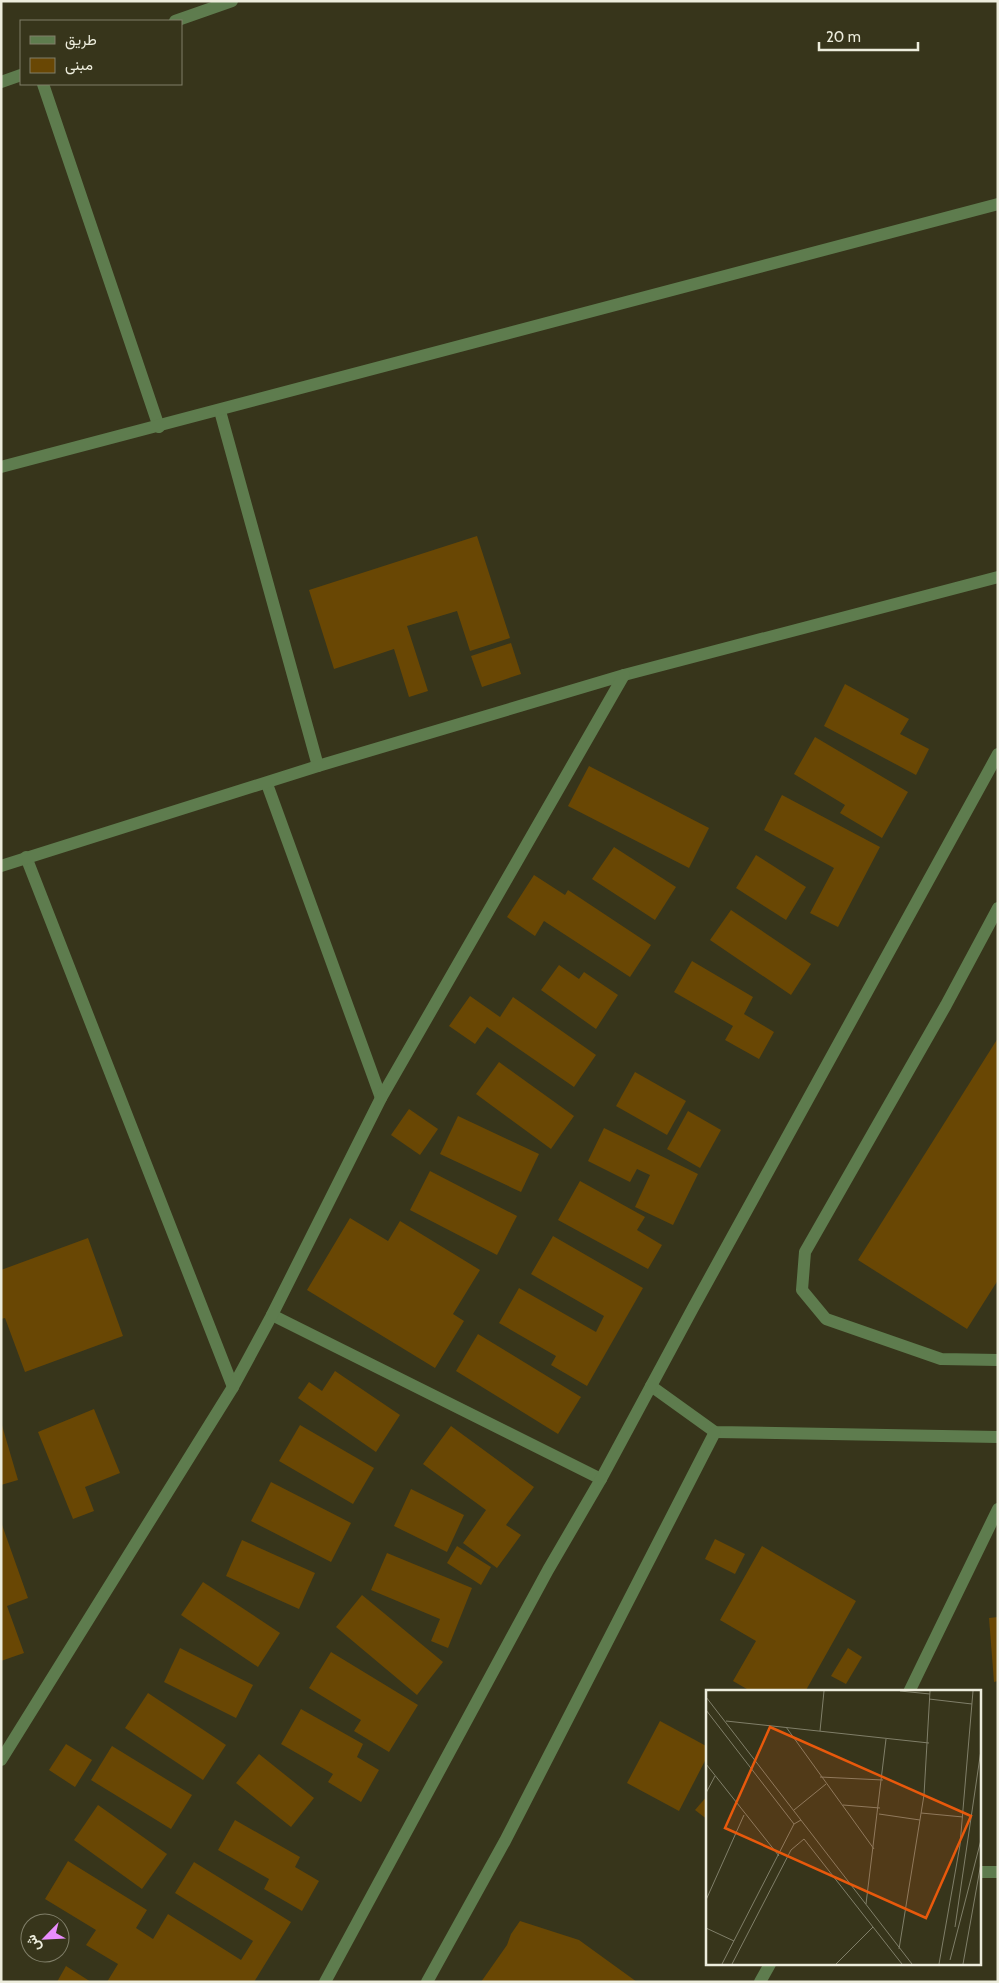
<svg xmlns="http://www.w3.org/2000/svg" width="999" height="1983" viewBox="0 0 999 1983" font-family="Cabin,Vazirmatn,sans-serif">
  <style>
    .building { fill: #694704 }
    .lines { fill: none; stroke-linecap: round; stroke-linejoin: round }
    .minor { stroke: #5e7c4e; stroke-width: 12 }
    .inset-road { fill: none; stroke: #807f69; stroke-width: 1 }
    .view { fill: #e8590c; fill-opacity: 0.15; stroke: #e8590c; stroke-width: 2.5 }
    .inset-edge { fill: none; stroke: #ededdd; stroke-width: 2.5 }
  </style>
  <rect width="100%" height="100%" fill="#37351b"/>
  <g class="building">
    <polygon points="477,536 510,638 470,651 457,611 407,626 428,691 409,697 394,649 334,669 309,590"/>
    <polygon points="511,643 521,674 482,687 471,656"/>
    <polygon points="845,684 909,719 900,734 929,749 916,775 824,726"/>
    <polygon points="815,737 908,792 882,838 840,813 845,805 794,774"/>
    <polygon points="589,766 709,828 689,868 568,806"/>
    <polygon points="782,795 880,847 838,927 810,913 834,868 764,830"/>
    <polygon points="614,847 676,887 655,920 592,879"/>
    <polygon points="756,855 806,887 786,920 736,888"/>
    <polygon points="534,875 565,895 568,890 651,945 630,977 544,921 535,936 507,917"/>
    <polygon points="731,910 811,964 791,995 710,940"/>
    <polygon points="692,961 753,997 744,1014 774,1032 759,1059 725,1040 733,1026 674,992"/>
    <polygon points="559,965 579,979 584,972 618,995 596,1029 541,990"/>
    <polygon points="470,996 500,1017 513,997 596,1055 574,1087 487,1027 475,1044 449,1026"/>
    <polygon points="998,1038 998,1280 967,1329 858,1260"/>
    <polygon points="499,1062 574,1116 551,1149 476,1094"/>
    <polygon points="635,1072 686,1101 667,1135 616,1106"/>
    <polygon points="409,1109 438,1129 420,1155 391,1135"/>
    <polygon points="688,1111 721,1130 700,1168 667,1149"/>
    <polygon points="458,1116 539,1154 521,1192 440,1154"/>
    <polygon points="604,1128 698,1174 673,1225 635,1207 650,1175 637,1169 630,1182 588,1161"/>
    <polygon points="430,1171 517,1216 497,1255 410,1210"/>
    <polygon points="580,1181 645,1217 637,1230 662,1245 648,1269 558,1220"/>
    <polygon points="350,1218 388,1241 400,1221 480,1270 453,1314 464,1321 435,1368 307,1290"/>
    <polygon points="553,1236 643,1288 587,1386 551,1365 556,1356 499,1323 519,1288 596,1332 604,1316 531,1274"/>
    <polygon points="88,1238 123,1336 25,1372 5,1318 1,1319 1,1270"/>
    <polygon points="478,1334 581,1397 558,1434 456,1371"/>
    <polygon points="335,1371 400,1415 376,1452 298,1398 309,1382 322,1391"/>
    <polygon points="94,1409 120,1473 85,1487 94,1511 73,1519 38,1432"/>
    <polygon points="1,1422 18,1480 1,1485"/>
    <polygon points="300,1425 374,1468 353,1504 279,1461"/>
    <polygon points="451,1426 534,1487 506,1525 521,1535 497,1568 463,1543 486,1510 423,1464"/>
    <polygon points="271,1482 351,1523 331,1562 251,1521"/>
    <polygon points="411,1489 464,1515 447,1552 394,1526"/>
    <polygon points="1,1522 28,1598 7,1606 24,1653 1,1661"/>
    <polygon points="715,1539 745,1554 735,1574 705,1559"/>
    <polygon points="242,1540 315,1573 299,1609 226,1576"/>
    <polygon points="457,1546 491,1567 481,1585 447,1563"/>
    <polygon points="762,1546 856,1601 805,1692 752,1692 733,1681 756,1641 720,1620"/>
    <polygon points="387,1553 472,1588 448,1648 431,1641 440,1619 371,1590"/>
    <polygon points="203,1582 280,1633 258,1667 181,1615"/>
    <polygon points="362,1595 443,1662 417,1695 336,1627"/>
    <polygon points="998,1617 998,1681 994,1682 989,1618"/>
    <polygon points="180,1648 253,1685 236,1718 164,1682"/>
    <polygon points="848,1648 862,1657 846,1684 831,1676"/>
    <polygon points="331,1652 418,1705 389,1752 354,1731 361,1720 309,1688"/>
    <polygon points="148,1693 226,1745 203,1780 125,1728"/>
    <polygon points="301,1709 363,1744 357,1757 379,1770 361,1802 328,1782 333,1774 281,1744"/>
    <polygon points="660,1721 708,1747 708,1755 679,1811 627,1783"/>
    <polygon points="66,1744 92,1760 75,1787 49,1770"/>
    <polygon points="112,1746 192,1795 171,1829 91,1780"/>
    <polygon points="259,1754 314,1798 291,1827 236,1783"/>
    <polygon points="708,1795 708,1820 695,1810"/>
    <polygon points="98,1805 167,1854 142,1889 74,1840"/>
    <polygon points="235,1820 300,1857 295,1867 319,1881 302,1911 264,1889 269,1879 218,1850"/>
    <polygon points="68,1861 147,1910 136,1928 153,1939 168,1914 241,1960 253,1941 175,1893 194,1862 291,1922 254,1982 107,1982 118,1964 86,1945 96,1930 45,1899"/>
    <polygon points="520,1921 579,1940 637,1982 481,1982 507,1945 511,1934"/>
    <polygon points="66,1966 91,1982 57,1982"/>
  </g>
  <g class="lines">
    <g class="minor">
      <polyline points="175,21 232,1"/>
      <polyline points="1,82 21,75"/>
      <polyline points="43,84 159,427"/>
      <polyline points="220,411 318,766"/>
      <polyline points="1,467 998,204"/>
      <polyline points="267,784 381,1098"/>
      <polyline points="26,857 233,1387"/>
      <polyline points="1,866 318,766 624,675 998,577"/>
      <polyline points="998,908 946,1005 805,1252 802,1290 826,1319 941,1359 998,1360"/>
      <polyline points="272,1315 601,1479"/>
      <polyline points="651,1386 715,1432 998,1437"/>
      <polyline points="909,1692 998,1509"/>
      <polyline points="1,1760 233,1387 272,1315 381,1098 624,675"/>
      <polyline points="980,1872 998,1872"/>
      <polyline points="325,1982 548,1570 601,1479 693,1308 998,754"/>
      <polyline points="427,1982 505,1841 715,1432"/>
      <polyline points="760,1982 770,1964"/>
    </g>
  </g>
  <g transform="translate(706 1690)">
    <rect width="275" height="275" fill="#37351b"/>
    <path class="inset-road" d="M194,1l30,3M0,7l206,267M223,9l43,5M0,20l88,114M20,31l203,22M80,37l88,122M114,41l4,-40M0,74l73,92M114,87l63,3M0,103l9,-17M137,115l37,3M88,120l32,-26M215,123l42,4M173,124l41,6M0,210l38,-85M160,214l20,-165M249,237l26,-177M0,238l28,13M193,259l25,-154 6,-104M244,270l31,-120M16,274l72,-140 7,-4M26,274l59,-114 13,-11 98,125M130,274l37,-37M233,274l21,-119 13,-154M257,274l18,-101"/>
    <path class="view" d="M64,37l201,89 -45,102 -201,-90z"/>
    <rect width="275" height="275" class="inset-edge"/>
  </g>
  <rect width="999" height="1983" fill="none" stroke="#ededdd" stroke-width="5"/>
  <rect x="20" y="20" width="162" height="65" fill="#37351b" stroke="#807f69"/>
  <rect x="30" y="36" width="25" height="8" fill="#5e7c4e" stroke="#807f69"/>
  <text x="65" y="45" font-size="15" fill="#ededdd">طريق</text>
  <rect x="30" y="58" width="25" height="15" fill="#694704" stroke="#807f69"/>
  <text x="65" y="70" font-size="15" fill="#ededdd">مبنى</text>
  <g transform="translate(45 1938) rotate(246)"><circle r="24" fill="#37351b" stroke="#807f69"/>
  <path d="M0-4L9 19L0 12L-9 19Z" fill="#ea8dfd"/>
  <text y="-8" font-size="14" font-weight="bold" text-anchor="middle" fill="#ededdd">ش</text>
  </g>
  <path d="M819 42v8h99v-8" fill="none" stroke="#ededdd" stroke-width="2.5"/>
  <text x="826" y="42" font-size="15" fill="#ededdd" stroke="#37351b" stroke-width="4" paint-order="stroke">20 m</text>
</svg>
